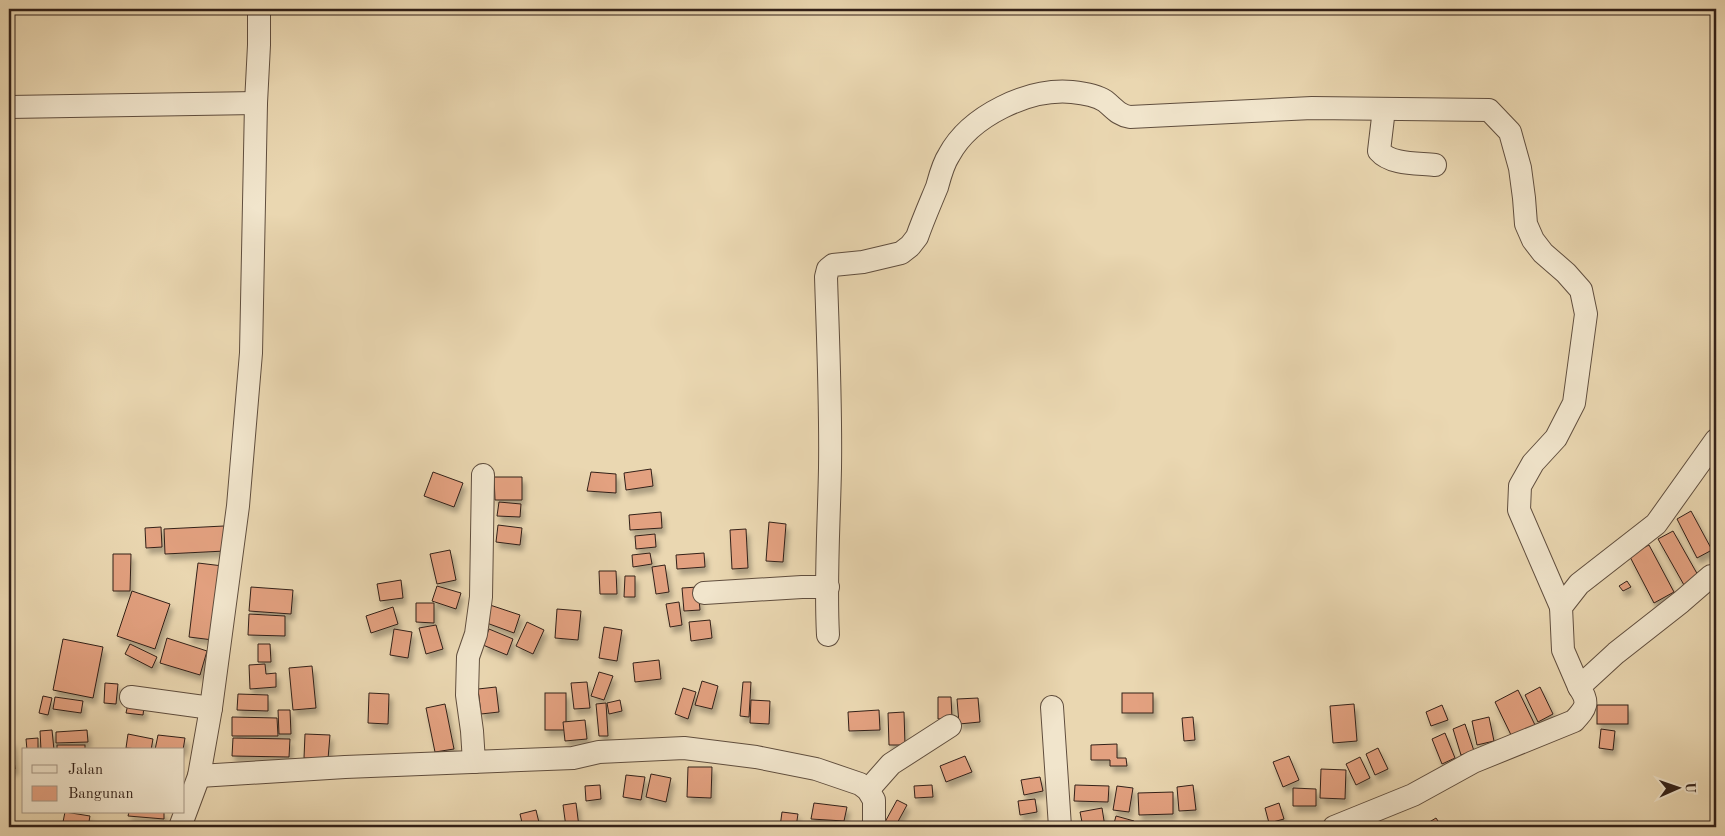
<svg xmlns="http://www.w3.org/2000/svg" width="1725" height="836" viewBox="0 0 1725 836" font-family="'Old Standard TT',serif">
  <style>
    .building { fill: #e3a180; stroke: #322018; filter: url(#shadow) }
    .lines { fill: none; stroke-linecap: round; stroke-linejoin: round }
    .minor-casing { stroke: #604e3e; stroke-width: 24 }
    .minor { stroke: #f1e5cc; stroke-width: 22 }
  </style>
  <defs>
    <filter id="shadow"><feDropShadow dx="3" dy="5.5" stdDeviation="2.5" flood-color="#0004"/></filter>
  </defs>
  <rect width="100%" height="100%" fill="#ead7b1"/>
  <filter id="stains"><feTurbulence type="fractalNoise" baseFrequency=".004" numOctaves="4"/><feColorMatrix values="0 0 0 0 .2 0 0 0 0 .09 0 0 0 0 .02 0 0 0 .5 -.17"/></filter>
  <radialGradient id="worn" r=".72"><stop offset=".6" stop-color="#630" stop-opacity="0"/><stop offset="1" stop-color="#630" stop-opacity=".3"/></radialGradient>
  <g class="building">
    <polygon points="651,469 653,486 626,490 624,473"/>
    <polygon points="433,472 463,483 454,507 424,496"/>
    <polygon points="591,472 616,474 616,493 587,491"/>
    <polygon points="494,477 522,477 522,500 495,500"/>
    <polygon points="499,502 521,504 520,517 497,516"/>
    <polygon points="1691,511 1712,550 1697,558 1677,519"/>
    <polygon points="661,512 662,528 630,530 629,515"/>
    <polygon points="769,522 786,524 783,562 766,561"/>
    <polygon points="498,525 522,528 520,545 496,542"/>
    <polygon points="224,526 225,551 165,554 164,529"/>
    <polygon points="161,527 162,547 146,548 145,528"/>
    <polygon points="746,529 748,568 732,569 730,530"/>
    <polygon points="1673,531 1699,577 1684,585 1658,539"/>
    <polygon points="655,534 656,547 636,549 635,536"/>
    <polygon points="1649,545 1674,592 1654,603 1629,555"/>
    <polygon points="450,550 456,580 437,584 430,554"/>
    <polygon points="650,553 652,564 633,567 632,555"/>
    <polygon points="704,553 705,567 677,569 676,555"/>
    <polygon points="113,554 131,554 130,591 113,591"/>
    <polygon points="198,563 223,566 213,640 189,637"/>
    <polygon points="665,565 669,592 656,594 652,567"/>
    <polygon points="599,571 616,571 617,594 600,594"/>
    <polygon points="625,576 635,576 635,597 624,597"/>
    <polygon points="401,580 403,598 380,601 377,584"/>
    <polygon points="1627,581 1631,587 1623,591 1619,586"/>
    <polygon points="437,586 461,593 456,609 432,601"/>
    <polygon points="251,587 293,590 291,614 249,611"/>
    <polygon points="698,587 700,610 684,611 682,588"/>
    <polygon points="132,591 170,604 155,649 117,636"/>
    <polygon points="679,602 682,625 670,627 666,604"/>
    <polygon points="416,603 434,603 434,623 416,622"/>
    <polygon points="490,605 520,615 514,633 484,622"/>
    <polygon points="393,607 398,624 371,633 366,616"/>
    <polygon points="557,609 581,611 578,640 555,638"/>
    <polygon points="249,614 285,616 285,636 248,635"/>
    <polygon points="710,620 712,638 691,641 689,622"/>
    <polygon points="527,622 544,630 533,654 516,646"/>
    <polygon points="436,625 443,649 426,654 419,628"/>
    <polygon points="604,627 622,630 617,661 599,658"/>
    <polygon points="394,629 412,632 408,658 390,655"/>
    <polygon points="489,629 513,639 507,655 483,645"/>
    <polygon points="167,638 207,651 200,675 160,663"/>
    <polygon points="63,639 103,647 93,698 53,690"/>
    <polygon points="130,644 157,657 152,668 125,654"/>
    <polygon points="258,644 270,644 271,662 258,662"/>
    <polygon points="659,660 661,679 635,682 633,663"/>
    <polygon points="265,664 266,674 276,673 276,687 250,689 249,665"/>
    <polygon points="312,666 316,708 293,710 289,668"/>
    <polygon points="599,672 613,676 604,700 591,696"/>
    <polygon points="702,681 718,686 712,709 695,705"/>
    <polygon points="587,682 590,708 574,709 571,683"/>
    <polygon points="743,682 751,682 749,717 740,716"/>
    <polygon points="105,683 118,684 116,704 104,703"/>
    <polygon points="496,687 499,712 481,714 478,689"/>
    <polygon points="1540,687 1553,714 1538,722 1525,695"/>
    <polygon points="683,688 696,692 688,719 675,714"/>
    <polygon points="1518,690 1535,725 1512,737 1495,702"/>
    <polygon points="369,693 389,694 388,724 368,723"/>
    <rect x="545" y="693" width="21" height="37"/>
    <rect x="1122" y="693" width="31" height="20"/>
    <polygon points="238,694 268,695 268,711 237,710"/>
    <polygon points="43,696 52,698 48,715 39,713"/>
    <polygon points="55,697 83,701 81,713 53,709"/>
    <polygon points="938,697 951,697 952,718 938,719"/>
    <polygon points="978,698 980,722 959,724 957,699"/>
    <polygon points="620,700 622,711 609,714 607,703"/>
    <polygon points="751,700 770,701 769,724 750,723"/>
    <polygon points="606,703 608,736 599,736 596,704"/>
    <polygon points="128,704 144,707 143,715 126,713"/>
    <polygon points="445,704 454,749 435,752 426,708"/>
    <polygon points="1354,704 1357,741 1333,743 1330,706"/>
    <polygon points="1442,705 1448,720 1431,726 1426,712"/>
    <rect x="1597" y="705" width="31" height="19"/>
    <polygon points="278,710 290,710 291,734 279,734"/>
    <polygon points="879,710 880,730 849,731 848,712"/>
    <polygon points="904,712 905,745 889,745 888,713"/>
    <polygon points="232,717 277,718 278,736 232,736"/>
    <polygon points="1193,717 1195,740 1184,741 1182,718"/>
    <polygon points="1489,717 1494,741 1477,745 1472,721"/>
    <polygon points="585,720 587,739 565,741 563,722"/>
    <polygon points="1465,724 1474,751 1461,755 1453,729"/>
    <polygon points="1601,729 1615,731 1613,750 1599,748"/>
    <polygon points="52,730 54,750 41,750 40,731"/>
    <polygon points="87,730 88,742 56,743 56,732"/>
    <polygon points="1445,733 1455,758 1442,764 1432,739"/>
    <polygon points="128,734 153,739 151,750 126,748"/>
    <polygon points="305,734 330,735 328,759 304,758"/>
    <polygon points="158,735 185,738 183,750 155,750"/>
    <polygon points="38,738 38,750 27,750 26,739"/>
    <polygon points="233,738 290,739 289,757 232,756"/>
    <polygon points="9,741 12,741 15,769 9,770"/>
    <polygon points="1117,744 1117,758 1126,758 1127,766 1110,766 1110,760 1091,760 1091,745"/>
    <rect x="57" y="745" width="28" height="5"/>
    <polygon points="1378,748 1388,769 1375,775 1366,754"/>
    <polygon points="965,756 972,772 946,782 940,766"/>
    <polygon points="1289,756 1299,780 1283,787 1273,762"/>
    <polygon points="1360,757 1370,778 1356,785 1346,764"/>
    <polygon points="688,767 712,767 711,798 687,797"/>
    <polygon points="1321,769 1346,770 1345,799 1320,798"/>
    <polygon points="651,774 671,778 666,802 646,797"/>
    <polygon points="626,775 645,777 641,800 623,797"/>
    <polygon points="1040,777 1043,791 1024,795 1021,780"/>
    <polygon points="600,785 601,799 586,801 585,786"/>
    <polygon points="932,785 933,797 915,798 914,786"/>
    <polygon points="1075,785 1109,786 1108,802 1074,801"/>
    <polygon points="1193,785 1196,810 1179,811 1177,787"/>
    <polygon points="1117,786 1133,788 1129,812 1113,810"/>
    <polygon points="1293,788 1316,789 1316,806 1293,806"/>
    <polygon points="1173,792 1173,814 1139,815 1138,793"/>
    <polygon points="1035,799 1037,812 1020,815 1018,801"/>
    <polygon points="897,800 907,805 895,827 885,822"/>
    <polygon points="576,803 579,827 566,827 563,805"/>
    <polygon points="814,803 847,807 844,821 811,819"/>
    <polygon points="1279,803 1284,819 1269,823 1265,808"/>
    <polygon points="1102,808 1105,827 1083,827 1080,812"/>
    <polygon points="536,810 540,827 523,827 520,814"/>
    <polygon points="65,812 90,816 88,827 62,827"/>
    <polygon points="129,812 164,812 164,819 128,816"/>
    <polygon points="782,812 798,814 796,827 780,827"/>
    <polygon points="1116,816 1134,821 1132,827 1113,827"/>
    <polygon points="1436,818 1442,827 1421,827"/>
  </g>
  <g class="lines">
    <g class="minor-casing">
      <g id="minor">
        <polyline points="9,107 256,103"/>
        <path d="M1384,109l-5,42c12,14 39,12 56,14"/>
        <polyline points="704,593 802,587 828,587"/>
        <path d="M828,635c-3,-55 1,-111 2,-167 1,-64 -2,-127 -4,-191l2,-8 5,-4 30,-3 38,-9 9,-7 7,-9c6,-17 13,-33 20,-50 3,-11 6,-23 12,-32 21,-39 79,-67 123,-63 10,1 24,3 33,9 9,7 13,14 25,16l182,-9 177,2 21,22 10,36 4,30 2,26 7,16 10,13 23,20 15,17 5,24 -12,89 -18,35 -23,25 -13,23 -1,24 42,97"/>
        <polyline points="1579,687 1563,650 1561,607 1579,584 1656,524 1716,440"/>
        <polyline points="131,697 211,708"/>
        <polyline points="1052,707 1060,827"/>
        <polyline points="474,762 472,731 467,695 468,657 476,634 481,597 483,475"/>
        <polyline points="199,776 345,767 573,758 599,752 684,748 756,757 816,769 860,784 868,790 874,800 874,827"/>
        <polyline points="868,790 891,764 950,726"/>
        <polyline points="180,827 199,776 211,708 238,506 251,353 256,103 259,45 259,9"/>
        <path d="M1334,827l79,-32 60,-33 101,-41c12,-13 16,-18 5,-34l37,-34 65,-51 30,-26"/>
      </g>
    </g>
    <use href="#minor" class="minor"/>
  </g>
  <rect width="1725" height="836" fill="none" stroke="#ead7b1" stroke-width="30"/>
  <rect x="10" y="10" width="1705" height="816" fill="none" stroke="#322018" stroke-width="2.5"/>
  <rect x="15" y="15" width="1695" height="806" fill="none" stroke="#322018"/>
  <rect x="22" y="748" width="162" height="65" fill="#f1e5cc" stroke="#a59684"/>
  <rect x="32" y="765" width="25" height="8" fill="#f1e5cc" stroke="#a59684"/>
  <text x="68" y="774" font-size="15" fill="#322018">Jalan</text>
  <rect x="32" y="786" width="25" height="15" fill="#e3a180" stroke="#a59684"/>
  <text x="68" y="798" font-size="15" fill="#322018">Bangunan</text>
  <g transform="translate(1678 788) rotate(88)" stroke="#f1e5cc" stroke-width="4" paint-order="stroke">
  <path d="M0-4L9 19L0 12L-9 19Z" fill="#322018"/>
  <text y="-8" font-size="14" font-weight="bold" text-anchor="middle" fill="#322018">U</text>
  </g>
  <rect width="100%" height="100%" filter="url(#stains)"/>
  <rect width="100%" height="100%" fill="url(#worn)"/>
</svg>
